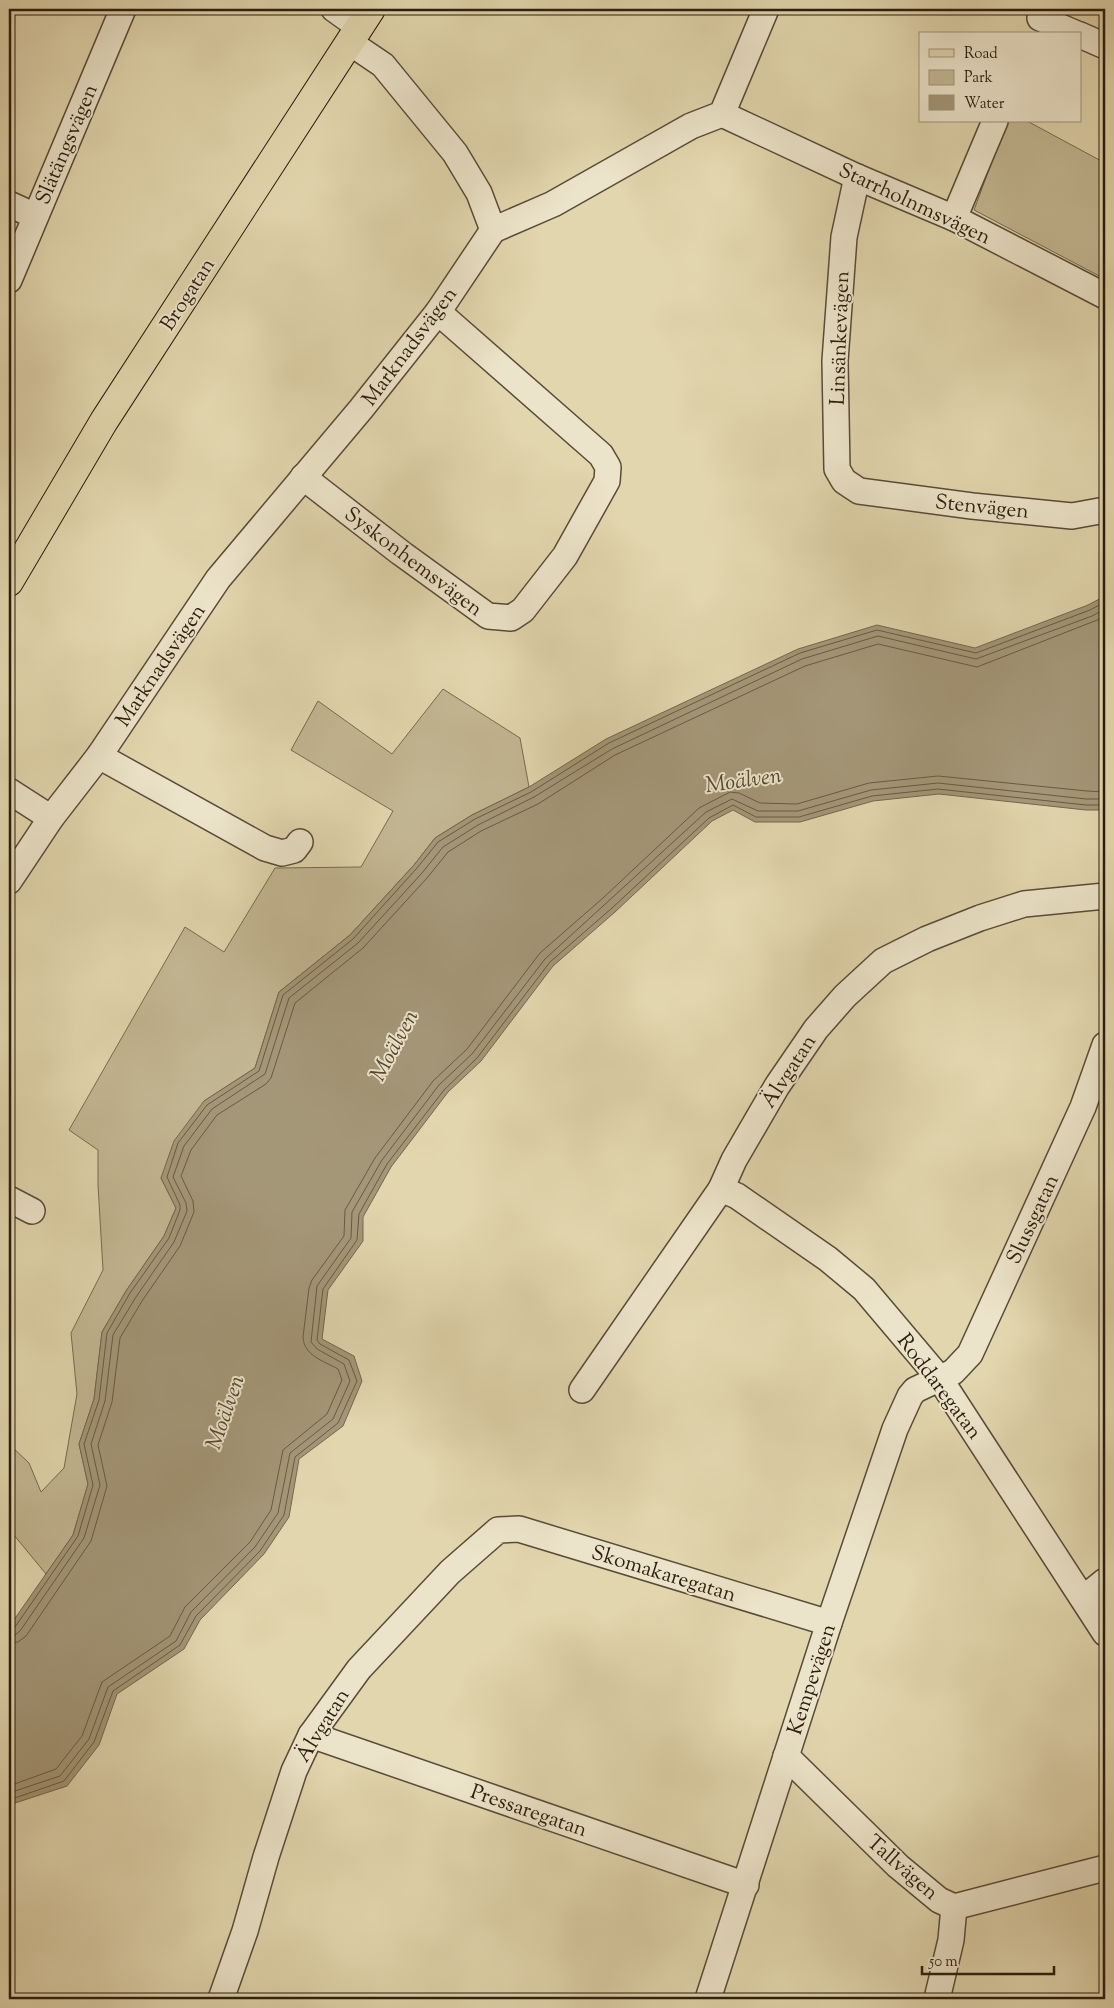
<svg xmlns="http://www.w3.org/2000/svg" width="1114" height="2008" viewBox="0 0 1114 2008" font-family="'Sorts Mill Goudy',serif">
  <style>
    .green { fill: #c3b793; stroke: #776a51 }
    .water { fill: #a49778; stroke: #74664e }
    .lines { fill: none; stroke-linecap: round; stroke-linejoin: round }
    .shore { stroke: #685a44; stroke-width: 1 }
    .minor-casing { stroke: #594b37; stroke-width: 28 }
    .major-casing { stroke: #2b1d0f; stroke-width: 30 }
    .minor { stroke: #ece4ca; stroke-width: 25 }
    .major { stroke: #e2d6ae; stroke-width: 28 }
    .labels { text-anchor: middle; stroke-width: 4; stroke-linejoin: round; paint-order: stroke }
    .street-label { font-size: 21px; fill: #2b1d0f; stroke: #ece4ca }
    .water-label { font-size: 22px; font-style: italic; fill: #554834; stroke: #ece4ca }
  </style>
  <rect width="100%" height="100%" fill="#e2d6ae"/>
  <filter id="stains"><feTurbulence type="fractalNoise" baseFrequency=".004" numOctaves="4"/><feColorMatrix values="0 0 0 0 .2 0 0 0 0 .09 0 0 0 0 .02 0 0 0 .5 -.17"/></filter>
  <radialGradient id="worn" r=".72"><stop offset=".6" stop-color="#630" stop-opacity="0"/><stop offset="1" stop-color="#630" stop-opacity=".3"/></radialGradient>
  <g class="green">
    <polygon points="1007,121 1027,121 1105,163 1105,279 974,210"/>
    <polygon points="443,689 520,738 529,787 472,815 435,838 414,865 350,935 279,992 255,1068 204,1101 161,1178 176,1208 164,1236 126,1291 102,1332 94,1399 79,1444 88,1484 73,1535 46,1574 9,1529 9,1444 29,1463 41,1492 64,1468 77,1394 71,1333 103,1270 98,1185 98,1150 69,1130 185,927 224,952 275,868 361,867 393,811 291,750 318,701 392,754"/>
  </g>
  <polygon class="water" points="1105,596 1105,810 1086,810 939,794 873,801 800,822 755,822 733,810 712,821 615,912 553,966 481,1061 448,1092 391,1167 363,1217 363,1241 328,1290 322,1339 354,1356 362,1381 343,1426 299,1459 289,1517 264,1554 200,1620 184,1649 117,1694 99,1745 67,1786 9,1805 9,1627 73,1535 88,1484 79,1444 94,1399 102,1332 126,1291 164,1236 176,1208 161,1178 174,1141 204,1101 255,1068 279,992 350,935 414,865 435,838 472,815 529,787 606,739 798,649 877,625 975,648 1088,605"/>
  <g class="lines">
    <g class="shore">
      <polyline points="9,1629 15,1627 78,1536 93,1485 84,1444 99,1400 107,1333 130,1293 169,1238 180,1210 180,1205 167,1177 178,1143 207,1105 259,1071 283,995 353,939 417,868 438,842 475,819 531,792 609,743 800,653 877,630 976,653 1090,610 1105,602"/>
      <polyline points="9,1636 15,1635 20,1631 84,1538 100,1485 91,1444 105,1401 113,1335 136,1297 174,1242 187,1211 186,1203 173,1177 184,1146 212,1109 265,1074 289,998 358,943 422,873 443,847 478,825 534,797 612,749 802,659 878,636 976,659 1092,616 1105,609"/>
      <polyline points="9,1643 18,1642 26,1636 91,1541 107,1486 98,1445 112,1402 120,1338 142,1301 180,1246 194,1212 193,1201 181,1176 191,1150 217,1115 266,1084 271,1078 295,1003 363,948 427,878 448,852 481,831 538,804 615,755 805,666 878,644 977,667 1105,617"/>
      <path d="M9,1786l47,-17 26,-33 20,-54 68,-46 15,-29 65,-65 21,-32 12,-60 44,-36 15,-34 -4,-11c-14,-8 -34,-13 -35,-32l6,-49 3,-8 32,-44 1,-26 30,-52 58,-77 34,-32 73,-96 63,-55 96,-90 31,-16 9,1 21,10 37,1 72,-21 69,-7 149,15 18,1"/>
      <polyline points="9,1793 60,1776 89,1739 108,1687 176,1641 191,1612 255,1547 278,1513 290,1453 333,1419 350,1381 344,1364 317,1349 311,1342 317,1286 351,1238 352,1212 382,1160 439,1085 472,1054 545,959 706,812 732,799 758,811 798,811 871,790 938,783 1086,799 1105,799"/>
      <polyline points="9,1800 64,1781 94,1742 113,1691 180,1645 196,1616 260,1551 284,1515 295,1457 338,1423 357,1381 349,1360 320,1344 317,1340 323,1289 357,1240 359,1214 387,1164 444,1090 477,1058 550,962 612,908 709,818 733,805 756,817 799,817 872,796 938,789 1086,805 1105,805"/>
    </g>
    <g class="minor-casing">
      <g id="minor">
        <polyline points="334,9 359,27"/>
        <polyline points="1040,18 1077,34"/>
        <polyline points="1080,35 1105,46"/>
        <polyline points="349,42 383,65 455,153 479,193 493,230"/>
        <polyline points="722,114 857,177 954,218 1105,296"/>
        <polyline points="857,177 844,237 835,361 837,469 844,481 859,491 972,506 1072,516 1105,510"/>
        <polyline points="9,204 35,216"/>
        <polyline points="954,218 995,121"/>
        <polyline points="9,280 123,9"/>
        <polyline points="303,477 401,553 488,616 511,618 523,610 565,556 607,481 608,467 601,455 438,312"/>
        <polyline points="99,756 265,848 282,853 294,850 300,842"/>
        <polyline points="9,791 51,818"/>
        <polyline points="9,881 51,818 99,756 218,579 361,409 438,312 493,230 553,204 691,126 722,114 766,9"/>
        <polyline points="721,1189 737,1196 828,1259 864,1289 940,1379 1105,1633"/>
        <polyline points="9,1199 32,1211"/>
        <polyline points="582,1390 721,1189 734,1160 777,1086 816,1029 845,996 883,961 927,939 980,918 1024,904 1105,896"/>
        <polyline points="1084,1598 1105,1581"/>
        <polyline points="311,1735 746,1885"/>
        <polyline points="786,1756 898,1866 939,1900 954,1907 1105,1868"/>
        <polyline points="221,1999 245,1931 266,1857 294,1771 311,1735 359,1669 450,1572 498,1530 519,1529 829,1623"/>
        <polyline points="708,1999 829,1623 895,1429 910,1396 915,1390 953,1372 970,1354 1083,1107 1105,1045"/>
        <polyline points="937,1999 951,1940 954,1907"/>
      </g>
    </g>
    <g class="major-casing">
      <polyline id="major" points="9,582 104,421 371,9"/>
    </g>
    <use href="#minor" class="minor"/>
    <use href="#major" class="major"/>
  </g>
  <g class="labels">
    <g class="street-label">
      <text transform="translate(66 144) rotate(-67)" y="7">Slätängsvägen</text>
      <text transform="translate(915 203) rotate(25)" y="7">Starrholnmsvägen</text>
      <text transform="translate(187 294) rotate(-57)" y="7">Brogatan</text>
      <text transform="translate(839 338) rotate(-88)" y="7">Linsänkevägen</text>
      <text transform="translate(409 346) rotate(-53)" y="7">Marknadsvägen</text>
      <text transform="translate(982 506) rotate(6)" y="7">Stenvägen</text>
      <text transform="translate(414 561) rotate(37)" y="7">Syskonhemsvägen</text>
      <text transform="translate(160 665) rotate(-56)" y="7">Marknadsvägen</text>
      <text transform="translate(788 1071) rotate(-57)" y="7">Älvgatan</text>
      <text transform="translate(1032 1219) rotate(-65)" y="7">Slussgatan</text>
      <text transform="translate(940 1386) rotate(53)" y="7">Roddaregatan</text>
      <text transform="translate(664 1573) rotate(17)" y="7">Skomakaregatan</text>
      <text transform="translate(811 1679) rotate(-72)" y="7">Kempevägen</text>
      <text transform="translate(322 1725) rotate(-58)" y="7">Älvgatan</text>
      <text transform="translate(529 1810) rotate(19)" y="7">Pressaregatan</text>
      <text transform="translate(903 1867) rotate(41)" y="7">Tallvägen</text>
    </g>
    <g class="water-label">
      <text transform="translate(743 779) rotate(-8)" y="8">Moälven</text>
      <text transform="translate(393 1045) rotate(-62)" y="8">Moälven</text>
      <text transform="translate(224 1412) rotate(-71)" y="8">Moälven</text>
    </g>
  </g>
  <rect width="1114" height="2008" fill="none" stroke="#e2d6ae" stroke-width="30"/>
  <rect x="10" y="10" width="1094" height="1988" fill="none" stroke="#2b1d0f" stroke-width="2.5"/>
  <rect x="15" y="15" width="1084" height="1978" fill="none" stroke="#2b1d0f"/>
  <rect x="919" y="32" width="162" height="90" fill="#ece4ca" stroke="#9f947f"/>
  <rect x="929" y="49" width="25" height="8" fill="#e2d6ae" stroke="#9f947f"/>
  <text x="964" y="58" font-size="15" fill="#2b1d0f">Road</text>
  <rect x="929" y="70" width="25" height="15" fill="#c3b793" stroke="#9f947f"/>
  <text x="964" y="82" font-size="15" fill="#2b1d0f">Park</text>
  <rect x="929" y="95" width="25" height="15" fill="#a49778" stroke="#9f947f"/>
  <text x="964" y="108" font-size="15" fill="#2b1d0f">Water</text>
  <path d="M922 1966v8h132v-8" fill="none" stroke="#2b1d0f" stroke-width="2.5"/>
  <text x="929" y="1966" font-size="15" fill="#2b1d0f" stroke="#ece4ca" stroke-width="4" paint-order="stroke">50 m</text>
  <rect width="100%" height="100%" filter="url(#stains)"/>
  <rect width="100%" height="100%" fill="url(#worn)"/>
</svg>
